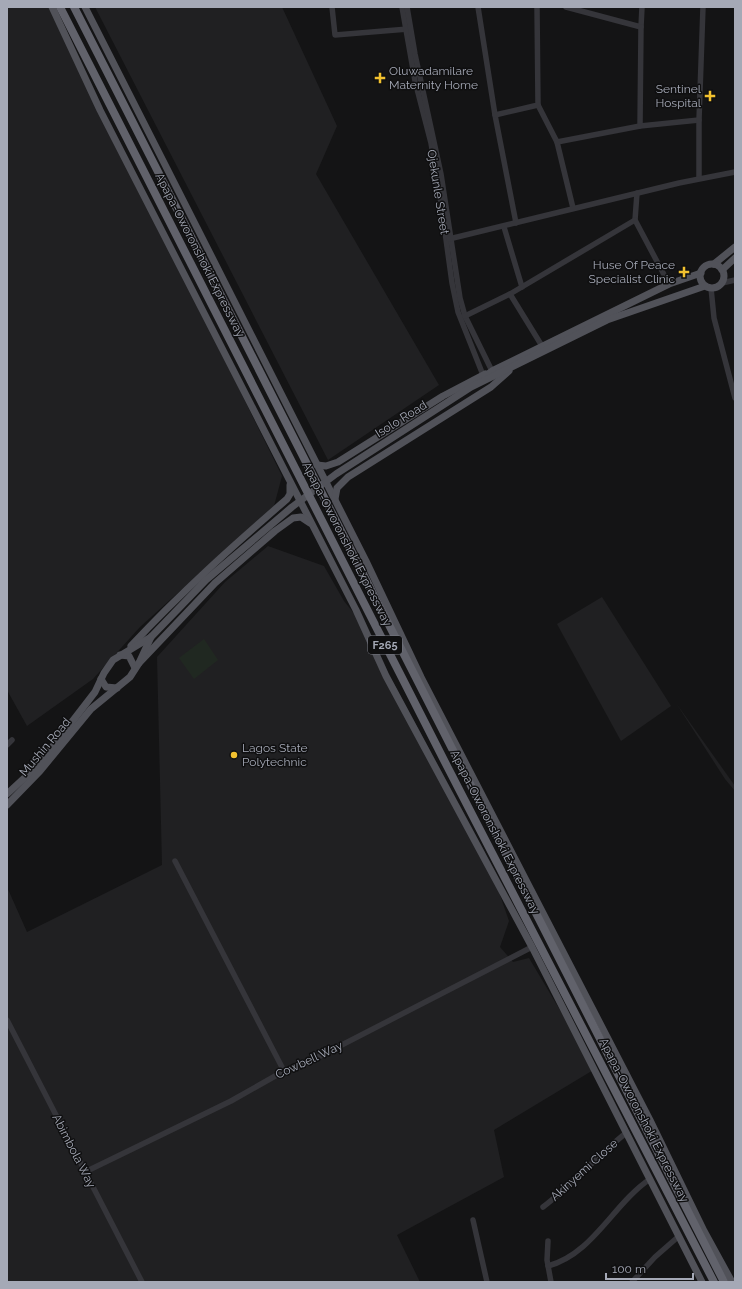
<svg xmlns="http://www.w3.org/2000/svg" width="742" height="1289" viewBox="0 0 742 1289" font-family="Raleway,sans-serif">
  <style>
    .built { fill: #202022 }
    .green { fill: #202821 }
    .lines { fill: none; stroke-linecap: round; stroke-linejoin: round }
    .minor { stroke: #35353a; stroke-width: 5.5 }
    .major { stroke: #515259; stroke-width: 7 }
    .highway { stroke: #61626b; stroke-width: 8 }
    .poi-dot { fill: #f2c12f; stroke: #0f0f10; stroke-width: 1.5 }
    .labels { text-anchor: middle; stroke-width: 3; stroke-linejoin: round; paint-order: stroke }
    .shield { fill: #0f0f10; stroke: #787b84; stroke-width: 1 }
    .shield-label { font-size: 11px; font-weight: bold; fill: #a5a9b6 }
    .poi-label { font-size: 12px; fill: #a5a9b6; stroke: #0f0f10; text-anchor: start }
    .street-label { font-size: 12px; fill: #a5a9b6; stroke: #0f0f10 }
  </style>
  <rect width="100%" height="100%" fill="#141415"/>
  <g class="built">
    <polygon points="7,7 51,7 282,476 274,506 140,627 93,679 27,726 7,690"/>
    <polygon points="95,7 282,7 337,126 316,174 439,385 328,460"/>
    <polygon points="268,546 324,566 344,601 360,621 485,852 509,921 500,947 513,962 529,958 595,1069 494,1130 504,1177 397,1235 420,1282 7,1282 7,887 27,932 162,865 157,657 225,582"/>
    <polygon points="602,597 671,706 621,741 557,624"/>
    <polygon points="676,703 735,786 735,791 725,779"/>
  </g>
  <polygon class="green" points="204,639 218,660 194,679 179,658"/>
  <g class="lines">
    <g class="minor">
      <polyline points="332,7 335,35 408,29"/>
      <polyline points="402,7 415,81 431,143 441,203 452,283 458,312 483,375"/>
      <polyline points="407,7 415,54 441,174 460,298 465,316 492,371"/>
      <polyline points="478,7 495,115 516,223"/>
      <polyline points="566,7 641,27 642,7"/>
      <polyline points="538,105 557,142 640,126 641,27"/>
      <polyline points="495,115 538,105 537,7"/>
      <polyline points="640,126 699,120"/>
      <polyline points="557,142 573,208"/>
      <polyline points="699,178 699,120 703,7"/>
      <polyline points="635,220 637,193"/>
      <polyline points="504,227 522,287"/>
      <polyline points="449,239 679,183 735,172"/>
      <polyline points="722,283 735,280"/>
      <polyline points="711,288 714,318 735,398"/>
      <polyline points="510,294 635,220 669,284"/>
      <polyline points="465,316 510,294 542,346"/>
      <polyline points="7,745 12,740"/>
      <polyline points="175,861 284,1071"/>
      <polyline points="7,1020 142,1282"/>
      <polyline points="85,1172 231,1101 284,1071 301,1066 532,947"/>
      <path d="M543,1207c30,-23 54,-51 83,-74"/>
      <polyline points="473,1220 487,1282"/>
      <polyline points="548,1241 547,1260 551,1282"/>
      <path d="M548,1266c45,-12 65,-62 102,-87"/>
      <polyline points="632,1282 655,1257 679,1236"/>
    </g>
    <g class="major">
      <polyline points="52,7 100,110 356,610 386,676 532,947 702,1282"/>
      <polyline points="85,7 366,561 421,677 650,1120 704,1231 732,1282"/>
      <polyline points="714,264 735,247"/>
      <circle cx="712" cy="276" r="12"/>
      <polyline points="722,270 735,258"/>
      <polyline points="482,378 492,371 669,284 701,273"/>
      <polyline points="317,465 326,466 338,462 443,396 485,374"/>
      <polyline points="335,499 337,488 348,477 491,387 509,371"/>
      <path d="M131,646c49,-53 102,-100 156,-147l3,-5v-9"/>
      <polyline points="120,655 129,656 135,668"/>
      <polyline points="139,663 215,583 275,531 293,518 301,517 310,523"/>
      <polyline points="101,679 106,687 117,688"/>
      <polyline points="7,794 35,768 58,740 95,692 104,673 113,660 151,637 206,580 292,507 336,474 471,387 607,320 705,286"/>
      <polyline points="7,805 40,771 91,709 130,677 139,663 151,637"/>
    </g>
    <g class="highway">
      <polyline points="60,7 448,768 714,1282"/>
      <polyline points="74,7 724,1282"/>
    </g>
  </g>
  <g class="poi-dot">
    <path d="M378 72h4v4h4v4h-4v4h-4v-4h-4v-4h4z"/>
    <path d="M708 90h4v4h4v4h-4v4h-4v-4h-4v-4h4z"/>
    <path d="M682 266h4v4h4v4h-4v4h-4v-4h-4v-4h4z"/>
    <circle cx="234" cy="755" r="4"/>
  </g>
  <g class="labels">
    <rect class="shield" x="368" y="636" width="34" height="18" rx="3"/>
    <g class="shield-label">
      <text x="385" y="649">F265</text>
    </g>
    <g class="poi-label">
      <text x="389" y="75">Oluwadamilare<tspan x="389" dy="14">Maternity Home</tspan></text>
      <text x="701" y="93" text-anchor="end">Sentinel<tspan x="701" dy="14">Hospital</tspan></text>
      <text x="675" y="269" text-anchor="end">Huse Of Peace<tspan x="675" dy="14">Specialist Clinic</tspan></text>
      <text x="242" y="752">Lagos State<tspan x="242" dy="14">Polytechnic</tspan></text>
    </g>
    <g class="street-label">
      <text transform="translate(438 192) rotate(81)" y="4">Ojekunle Street</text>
      <text transform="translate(200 255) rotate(63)" y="4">Apapa-Oworonshoki Expressway</text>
      <text transform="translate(401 419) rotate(-32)" y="4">Isolo Road</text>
      <text transform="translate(347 544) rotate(63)" y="4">Apapa-Oworonshoki Expressway</text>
      <text transform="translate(45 747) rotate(-50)" y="4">Mushin Road</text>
      <text transform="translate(495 832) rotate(63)" y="4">Apapa-Oworonshoki Expressway</text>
      <text transform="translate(309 1060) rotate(-25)" y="4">Cowbell Way</text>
      <text transform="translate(644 1120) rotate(63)" y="4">Apapa-Oworonshoki Expressway</text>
      <text transform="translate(74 1151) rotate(63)" y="4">Abimbola Way</text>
      <text transform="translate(584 1170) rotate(-42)" y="4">Akinyemi Close</text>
    </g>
  </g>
  <rect width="742" height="1289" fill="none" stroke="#a5a9b6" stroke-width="16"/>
  <path d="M606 1273v6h87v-6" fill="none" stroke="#a5a9b6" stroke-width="2"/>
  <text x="612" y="1273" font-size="12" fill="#a5a9b6" stroke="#0f0f10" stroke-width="3" paint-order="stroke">100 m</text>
</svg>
